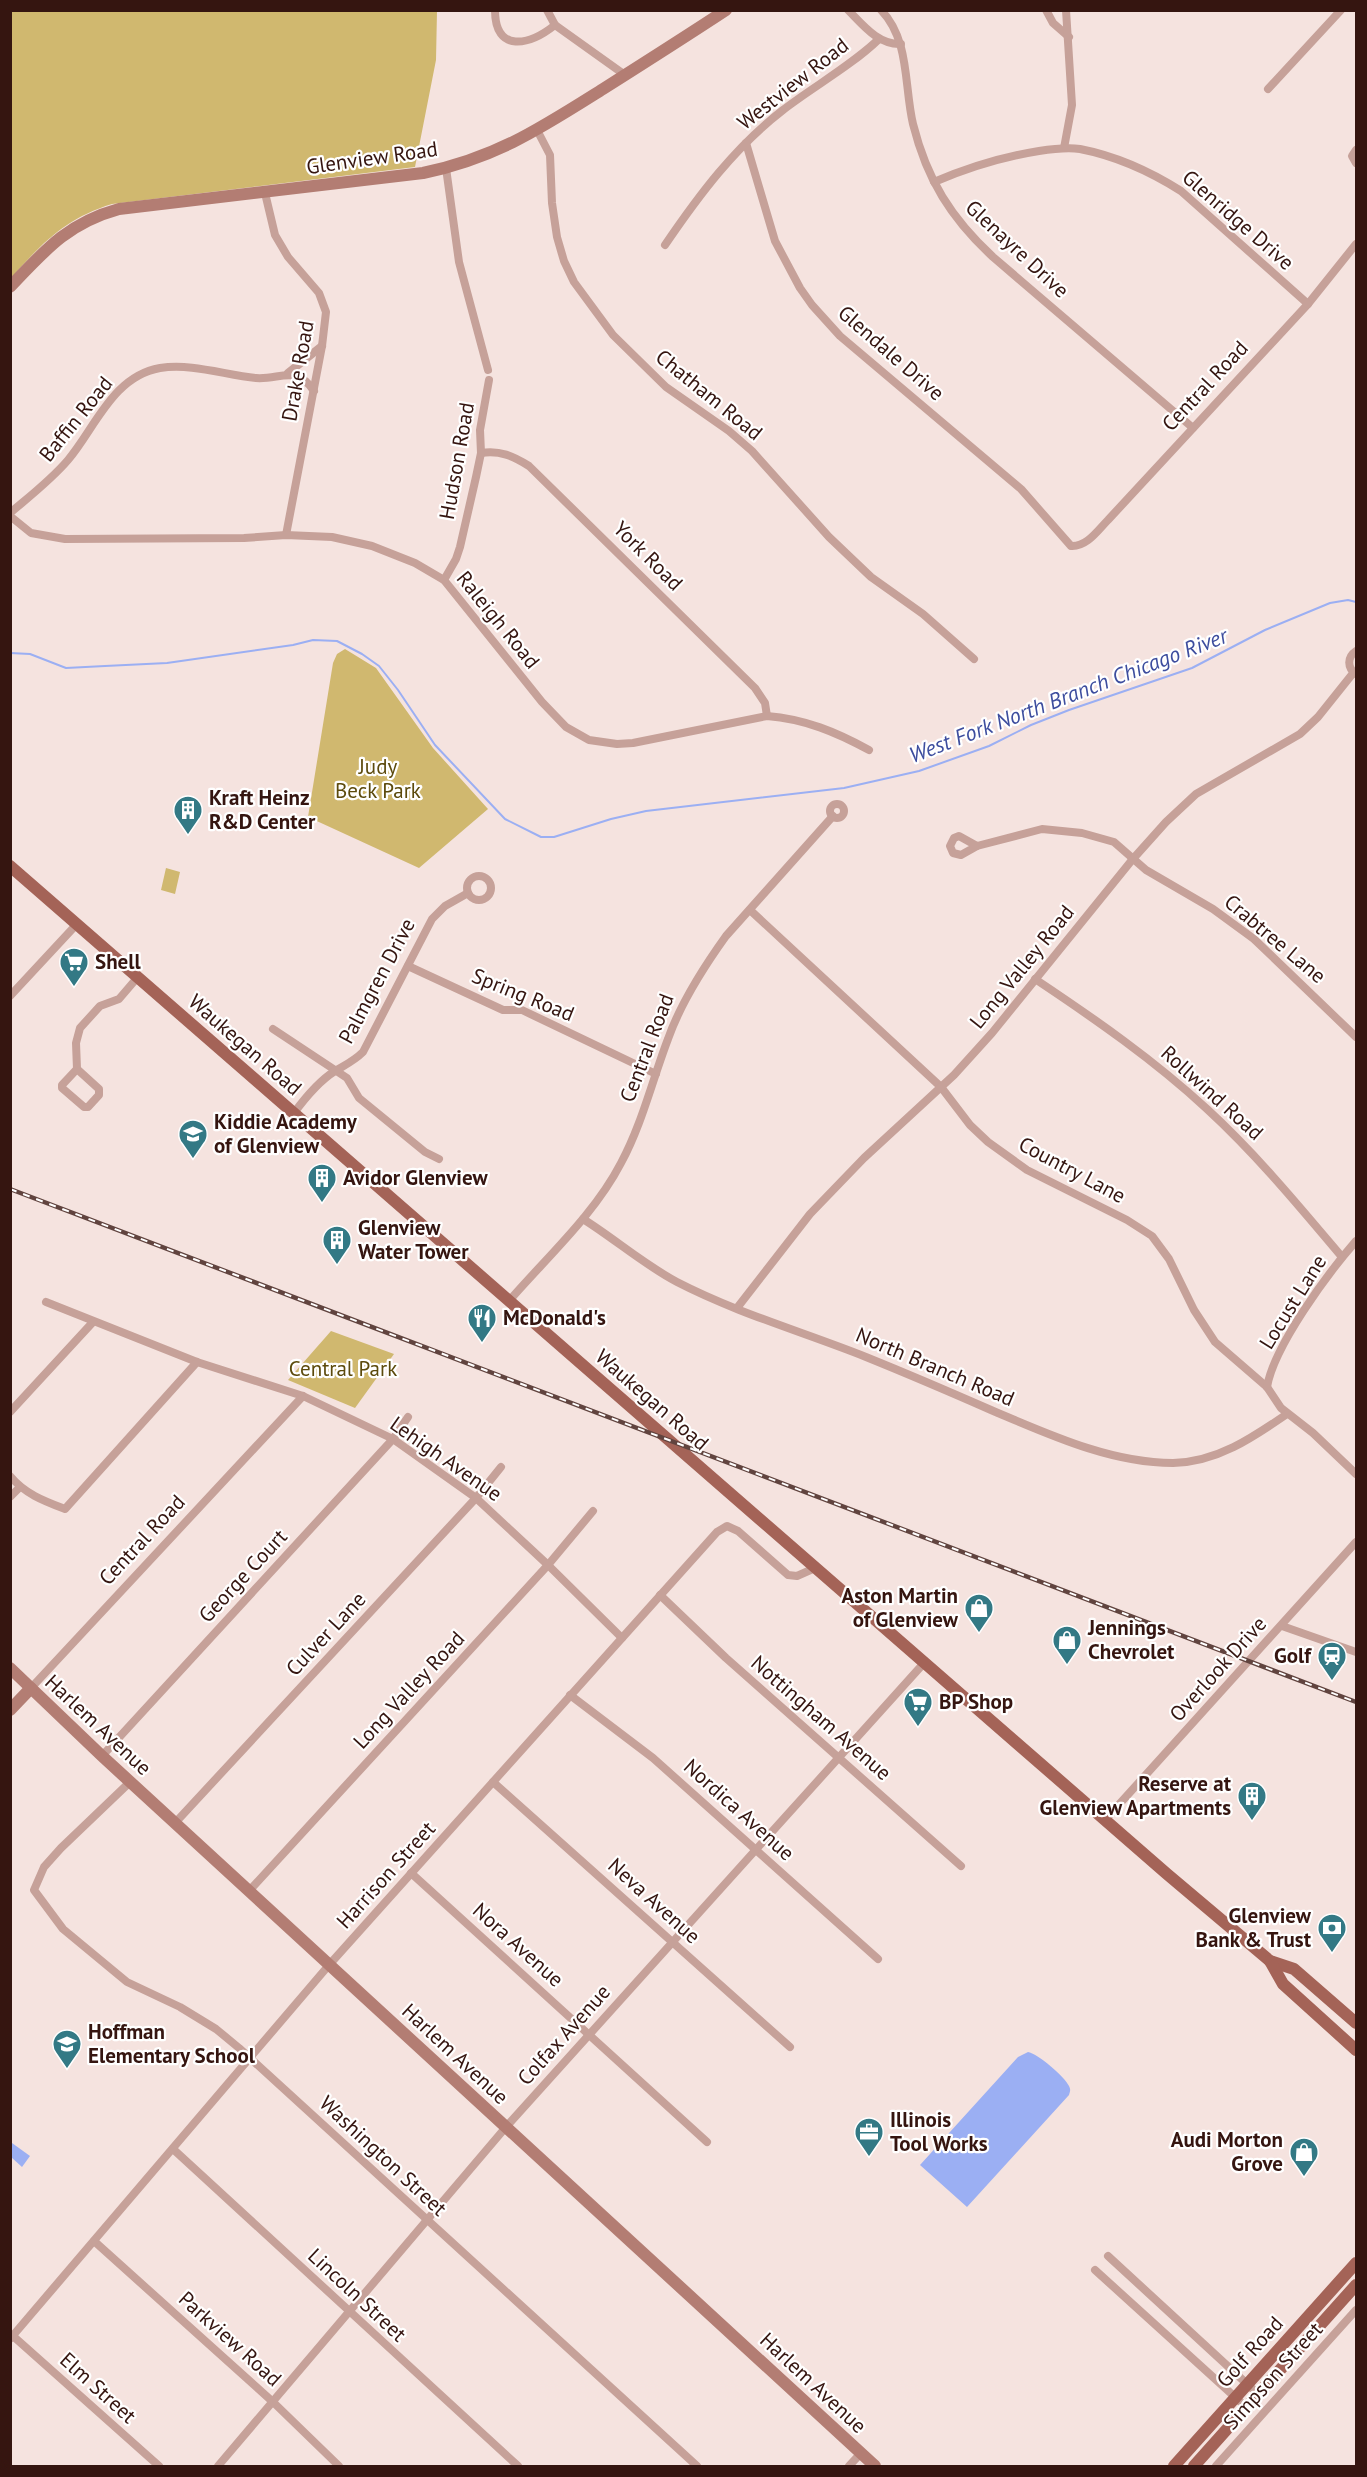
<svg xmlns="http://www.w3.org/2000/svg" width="1367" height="2477" viewBox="0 0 1367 2477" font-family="'PT Sans',sans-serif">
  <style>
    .green { fill: #d0b86f }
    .water { fill: #9baff3 }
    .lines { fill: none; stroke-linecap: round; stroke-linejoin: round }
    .stream { stroke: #9baff3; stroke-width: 2 }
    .street { stroke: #c6a199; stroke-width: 8 }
    .secondary { stroke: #b37d73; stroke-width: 12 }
    .primary { stroke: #a46357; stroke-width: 12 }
    .rail-casing { stroke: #61443f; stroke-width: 4.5 }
    .rail { stroke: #fff; stroke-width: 2; stroke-dasharray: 7; stroke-linecap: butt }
    .labels { text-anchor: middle; stroke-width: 4.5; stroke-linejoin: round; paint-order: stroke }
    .street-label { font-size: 21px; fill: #351510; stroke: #fff }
    .park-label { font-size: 21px; fill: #5c4a0c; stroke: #fff }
    .poi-label { font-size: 21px; font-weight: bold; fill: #351510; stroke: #fff; text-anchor: start }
    .water-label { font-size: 22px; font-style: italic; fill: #3d4d9e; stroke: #fff }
  </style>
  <rect width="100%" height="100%" fill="#f5e3df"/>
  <g class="green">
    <path d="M11,11h426l-1,49 -21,107 -303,37c-46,14 -70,39 -101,74z"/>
    <polygon points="345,649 376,668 433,748 488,809 419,868 308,817 333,663 337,654"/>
    <polygon points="166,868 180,872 175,894 161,890"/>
    <polygon points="331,1331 394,1354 355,1408 288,1380"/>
  </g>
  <g class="water">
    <path d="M1028,2052c9,1 37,25 41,34 2,4 1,5 0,9l-102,112 -47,-42 98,-108z"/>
    <polygon points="12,2143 30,2156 22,2167 11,2157"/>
  </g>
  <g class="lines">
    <polyline class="stream" points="10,653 30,654 66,668 105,666 167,663 293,645 313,640 337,641 362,654 379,666 398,690 435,745 505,819 541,837 554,837 611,819 646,811 844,788 919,771 989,746 1031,725 1069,710 1192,668 1265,630 1330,603 1348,600 1356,602"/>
    <g class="street">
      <path d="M495,10c0,44 35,35 60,15l-8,-15"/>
      <path d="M848,10c15,15 30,35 53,34"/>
      <path d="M881,10c29,30 23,76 32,114 14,56 38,94 80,133l200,171"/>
      <polyline points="1046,10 1053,23 1069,37"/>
      <polyline points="555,25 625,75"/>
      <polyline points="1268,89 1341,10"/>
      <polyline points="537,130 550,155 552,203 557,237 564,261 574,282 613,335 666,387 729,431 752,451 829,537 871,577 923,614 974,659"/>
      <path d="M746,143l29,98 25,47 12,17 28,31 181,153 50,57c16,1 27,-16 37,-26l200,-216 48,-60"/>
      <polyline points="1064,148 1072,105 1066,10"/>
      <polyline points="1356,150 1352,156 1356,163"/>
      <polyline points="446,168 459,262 488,370"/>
      <path d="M934,182c35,-15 67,-25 105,-31 13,-2 27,-4 41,-2 36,7 71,23 101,42l127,113"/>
      <polyline points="265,193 275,235 288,257 319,293 326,312 322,346 286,535"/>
      <path d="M665,245c34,-50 70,-98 118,-135 31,-24 68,-44 96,-71"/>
      <polyline points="288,373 322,346"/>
      <path d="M481,453c19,-3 32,3 48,13l226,222 10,15 2,13"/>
      <path d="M10,513c20,-17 41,-33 58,-53 27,-32 45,-84 92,-92 32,-5 65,7 96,10 24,2 40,-14 58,13"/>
      <path d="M10,516l21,17 34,6 179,-1 42,-3 46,2 40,9 43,17 29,17 98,122 24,25 23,13 28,4 16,-1 134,-27c38,3 69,16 102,34"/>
      <polyline points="444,580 456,559 460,547 476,477 481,453 480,430 489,380"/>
      <path d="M1356,651c-9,6 -9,17 0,23"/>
      <circle cx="837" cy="811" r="7"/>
      <polyline points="977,846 959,836 954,838 950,846 953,853 961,855 977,846 1042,829 1082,833 1114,842 1146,870 1213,909 1254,939 1356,1037"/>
      <circle cx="479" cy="888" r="12"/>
      <polyline points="750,910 941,1087 970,1125 988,1142 1027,1170 1127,1220 1152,1236 1169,1259 1194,1310 1215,1342 1267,1387 1281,1408 1313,1433 1356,1474"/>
      <polyline points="408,966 503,1010 522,1010 656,1074"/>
      <path d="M1035,979c60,40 119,81 172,130 49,45 92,97 135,148"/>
      <polyline points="10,996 76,925"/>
      <polyline points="273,1029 347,1078 359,1098 425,1152 439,1159"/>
      <polyline points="77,1069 99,1089 99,1095 88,1107 84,1107 62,1088 62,1085 77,1069 76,1043 80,1028 100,1006 119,999 137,978"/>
      <path d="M294,1113c11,-15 25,-32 41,-42 10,-6 19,-10 28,-19l69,-133 13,-13 23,-13"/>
      <path d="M583,1219c32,20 60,45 94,63 60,31 126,50 189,75 42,17 84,35 125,53 57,24 119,53 182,53 44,-1 79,-25 114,-49"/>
      <path d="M509,1301c38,-44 85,-86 112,-138 21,-39 31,-82 47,-124 13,-37 35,-71 58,-103l107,-120"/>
      <polyline points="46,1302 197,1362 303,1396 393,1439 476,1498 548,1565 622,1638"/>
      <polyline points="737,1308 810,1214 864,1158 954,1075 992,1033 1132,860 1166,822 1196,794 1300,734 1318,717 1354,672"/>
      <path d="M1267,1387c7,-41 61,-114 89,-146"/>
      <polyline points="10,1412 93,1322"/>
      <path d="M10,1476c15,18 34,25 55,33l132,-147"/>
      <polyline points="10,1497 20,1487"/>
      <polyline points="660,1595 726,1658 961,1866"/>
      <polyline points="1282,1626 1356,1652"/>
      <polyline points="31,1688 303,1396"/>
      <polyline points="570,1695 653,1758 878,1959"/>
      <polyline points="102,1756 393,1439 408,1417"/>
      <polyline points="130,1782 61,1848 44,1867 34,1890 63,1929 127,1982 180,2007 216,2029 239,2048 697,2466"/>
      <polyline points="493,1782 790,2047"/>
      <polyline points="1105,1820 1356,1542"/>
      <polyline points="175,1823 476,1498 501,1467"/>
      <polyline points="411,1873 707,2142"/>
      <polyline points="249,1891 548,1565 593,1511"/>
      <polyline points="173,2149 518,2466"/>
      <polyline points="94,2241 273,2402 339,2466"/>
      <polyline points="1108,2256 1258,2394"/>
      <polyline points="1095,2270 1246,2407"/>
      <polyline points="13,2336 159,2466"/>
      <polyline points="10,2339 329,1965 717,1532 727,1526 738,1531 788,1575 797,1576 815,1568"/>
      <polyline points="218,2466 506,2127 924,1663"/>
      <polyline points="849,2466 861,2453"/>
      <polyline points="1216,2466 1356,2310"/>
    </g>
    <g class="secondary">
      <path d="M10,287c35,-37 58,-64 109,-78l304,-36c73,-15 118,-45 180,-84 41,-26 82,-52 123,-79"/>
      <polyline points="10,1668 102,1756 875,2466"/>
      <polyline points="10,1710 31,1688"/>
    </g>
    <g class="primary">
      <polyline points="10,866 1167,1874 1270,1961 1294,1969 1356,2023"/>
      <polyline points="1270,1961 1283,1984 1356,2050"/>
      <polyline points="1174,2466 1356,2263"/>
      <polyline points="1194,2466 1356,2285"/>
    </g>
    <g class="rail-casing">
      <polyline id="rail" points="10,1189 1356,1702"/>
    </g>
    <use href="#rail" class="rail"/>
  </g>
  <defs>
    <g id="building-pin" transform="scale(1.5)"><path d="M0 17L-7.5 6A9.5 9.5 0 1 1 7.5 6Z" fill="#337985" stroke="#fff"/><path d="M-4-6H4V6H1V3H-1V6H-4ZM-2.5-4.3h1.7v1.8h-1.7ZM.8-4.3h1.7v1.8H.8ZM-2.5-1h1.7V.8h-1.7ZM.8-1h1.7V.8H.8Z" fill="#fff"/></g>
    <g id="supermarket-pin" transform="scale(1.5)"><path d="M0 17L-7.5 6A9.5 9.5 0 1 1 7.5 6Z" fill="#337985" stroke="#fff"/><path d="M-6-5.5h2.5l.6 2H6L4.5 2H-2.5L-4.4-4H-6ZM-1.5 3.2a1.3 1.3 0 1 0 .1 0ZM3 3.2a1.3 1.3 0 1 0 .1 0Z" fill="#fff"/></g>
    <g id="school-pin" transform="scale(1.5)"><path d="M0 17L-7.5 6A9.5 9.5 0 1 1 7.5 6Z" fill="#337985" stroke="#fff"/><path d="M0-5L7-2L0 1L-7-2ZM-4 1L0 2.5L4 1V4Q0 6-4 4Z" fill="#fff"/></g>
    <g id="restaurant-pin" transform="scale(1.5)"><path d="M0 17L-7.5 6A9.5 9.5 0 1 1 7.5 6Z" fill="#337985" stroke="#fff"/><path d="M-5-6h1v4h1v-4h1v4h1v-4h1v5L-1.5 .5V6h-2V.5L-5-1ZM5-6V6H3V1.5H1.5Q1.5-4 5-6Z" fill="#fff"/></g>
    <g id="shop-pin" transform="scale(1.5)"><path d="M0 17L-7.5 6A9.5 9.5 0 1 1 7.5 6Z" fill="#337985" stroke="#fff"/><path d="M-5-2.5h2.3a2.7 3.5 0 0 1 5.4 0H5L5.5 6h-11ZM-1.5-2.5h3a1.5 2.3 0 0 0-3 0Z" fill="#fff"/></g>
    <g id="station-pin" transform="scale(1.5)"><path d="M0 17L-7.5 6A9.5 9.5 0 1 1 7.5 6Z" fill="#337985" stroke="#fff"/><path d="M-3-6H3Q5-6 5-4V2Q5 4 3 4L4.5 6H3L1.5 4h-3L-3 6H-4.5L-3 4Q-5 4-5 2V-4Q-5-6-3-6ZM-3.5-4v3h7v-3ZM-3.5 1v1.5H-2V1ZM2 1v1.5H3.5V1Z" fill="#fff"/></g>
    <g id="bank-pin" transform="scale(1.5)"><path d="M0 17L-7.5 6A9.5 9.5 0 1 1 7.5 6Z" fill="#337985" stroke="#fff"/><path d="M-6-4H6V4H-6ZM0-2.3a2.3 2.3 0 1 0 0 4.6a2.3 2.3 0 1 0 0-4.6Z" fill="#fff"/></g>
    <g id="office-pin" transform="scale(1.5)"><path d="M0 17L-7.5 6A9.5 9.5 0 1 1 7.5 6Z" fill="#337985" stroke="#fff"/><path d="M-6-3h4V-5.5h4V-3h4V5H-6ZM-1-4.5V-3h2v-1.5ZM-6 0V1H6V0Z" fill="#fff"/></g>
  </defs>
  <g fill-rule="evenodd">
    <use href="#building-pin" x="188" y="810"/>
    <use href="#supermarket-pin" x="74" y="962"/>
    <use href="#school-pin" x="193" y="1134"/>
    <use href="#building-pin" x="322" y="1178"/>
    <use href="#building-pin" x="337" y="1240"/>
    <use href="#restaurant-pin" x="482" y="1318"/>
    <use href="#shop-pin" x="979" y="1608"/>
    <use href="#shop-pin" x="1067" y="1640"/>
    <use href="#station-pin" x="1332" y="1656"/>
    <use href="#supermarket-pin" x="918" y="1702"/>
    <use href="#building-pin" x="1252" y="1796"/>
    <use href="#bank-pin" x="1332" y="1928"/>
    <use href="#school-pin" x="67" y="2044"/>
    <use href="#office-pin" x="869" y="2132"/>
    <use href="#shop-pin" x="1304" y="2152"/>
  </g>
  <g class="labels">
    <g class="street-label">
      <text transform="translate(793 84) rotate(-38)" y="7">Westview Road</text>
      <text transform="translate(372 158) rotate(-8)" y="7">Glenview Road</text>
      <text transform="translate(1238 220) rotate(41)" y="7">Glenridge Drive</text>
      <text transform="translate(1017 249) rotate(43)" y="7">Glenayre Drive</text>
      <text transform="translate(891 353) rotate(41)" y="7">Glendale Drive</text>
      <text transform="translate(298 371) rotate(-80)" y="7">Drake Road</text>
      <text transform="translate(1205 386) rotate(-47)" y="7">Central Road</text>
      <text transform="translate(709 395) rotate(39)" y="7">Chatham Road</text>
      <text transform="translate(76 419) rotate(-51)" y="7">Baffin Road</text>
      <text transform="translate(457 461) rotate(-80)" y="7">Hudson Road</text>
      <text transform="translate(648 556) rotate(45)" y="7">York Road</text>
      <text transform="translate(498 620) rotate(51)" y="7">Raleigh Road</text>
      <text transform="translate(1275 939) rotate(40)" y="7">Crabtree Lane</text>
      <text transform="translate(1022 967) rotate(-51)" y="7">Long Valley Road</text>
      <text transform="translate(377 981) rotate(-62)" y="7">Palmgren Drive</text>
      <text transform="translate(523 995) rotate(22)" y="7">Spring Road</text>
      <text transform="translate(245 1045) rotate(41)" y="7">Waukegan Road</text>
      <text transform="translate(647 1048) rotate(-69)" y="7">Central Road</text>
      <text transform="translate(1212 1093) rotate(42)" y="7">Rollwind Road</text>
      <text transform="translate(1072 1170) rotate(28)" y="7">Country Lane</text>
      <text transform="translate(1293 1302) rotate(-58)" y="7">Locust Lane</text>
      <text transform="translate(935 1367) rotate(23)" y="7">North Branch Road</text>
      <text transform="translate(652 1400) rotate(41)" y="7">Waukegan Road</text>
      <text transform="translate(446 1459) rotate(35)" y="7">Lehigh Avenue</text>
      <text transform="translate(142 1540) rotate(-47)" y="7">Central Road</text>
      <text transform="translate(243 1576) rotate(-47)" y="7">George Court</text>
      <text transform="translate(326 1634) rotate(-47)" y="7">Culver Lane</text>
      <text transform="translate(1218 1669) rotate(-48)" y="7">Overlook Drive</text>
      <text transform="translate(409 1690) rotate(-47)" y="7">Long Valley Road</text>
      <text transform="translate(821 1718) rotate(41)" y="7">Nottingham Avenue</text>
      <text transform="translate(98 1725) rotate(43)" y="7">Harlem Avenue</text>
      <text transform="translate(739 1810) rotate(42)" y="7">Nordica Avenue</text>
      <text transform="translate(386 1875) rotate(-48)" y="7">Harrison Street</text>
      <text transform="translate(654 1901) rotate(42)" y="7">Neva Avenue</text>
      <text transform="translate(518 1945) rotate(42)" y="7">Nora Avenue</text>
      <text transform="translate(564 2035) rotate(-48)" y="7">Colfax Avenue</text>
      <text transform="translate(455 2054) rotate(43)" y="7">Harlem Avenue</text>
      <text transform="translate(383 2156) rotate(43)" y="7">Washington Street</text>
      <text transform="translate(357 2295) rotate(43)" y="7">Lincoln Street</text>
      <text transform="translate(230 2339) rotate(42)" y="7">Parkview Road</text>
      <text transform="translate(1250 2352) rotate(-48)" y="7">Golf Road</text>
      <text transform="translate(1273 2376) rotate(-48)" y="7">Simpson Street</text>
      <text transform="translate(813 2383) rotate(43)" y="7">Harlem Avenue</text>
      <text transform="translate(98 2388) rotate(42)" y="7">Elm Street</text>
    </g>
    <g class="park-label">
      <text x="378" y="774">Judy<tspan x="378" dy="24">Beck Park</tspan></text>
      <text x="343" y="1376">Central Park</text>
    </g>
    <g class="poi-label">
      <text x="209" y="805">Kraft Heinz<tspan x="209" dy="24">R&amp;D Center</tspan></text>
      <text x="95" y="969">Shell</text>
      <text x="214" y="1129">Kiddie Academy<tspan x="214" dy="24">of Glenview</tspan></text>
      <text x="343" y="1185">Avidor Glenview</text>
      <text x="358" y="1235">Glenview<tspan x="358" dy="24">Water Tower</tspan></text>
      <text x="503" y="1325">McDonald's</text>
      <text x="958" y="1603" text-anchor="end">Aston Martin<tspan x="958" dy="24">of Glenview</tspan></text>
      <text x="1088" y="1635">Jennings<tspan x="1088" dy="24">Chevrolet</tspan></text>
      <text x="1311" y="1663" text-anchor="end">Golf</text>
      <text x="939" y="1709">BP Shop</text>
      <text x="1231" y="1791" text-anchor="end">Reserve at<tspan x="1231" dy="24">Glenview Apartments</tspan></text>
      <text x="1311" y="1923" text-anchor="end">Glenview<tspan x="1311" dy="24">Bank &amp; Trust</tspan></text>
      <text x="88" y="2039">Hoffman<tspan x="88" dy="24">Elementary School</tspan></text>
      <text x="890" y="2127">Illinois<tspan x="890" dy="24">Tool Works</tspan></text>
      <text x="1283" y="2147" text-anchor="end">Audi Morton<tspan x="1283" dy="24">Grove</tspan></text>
    </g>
    <g class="water-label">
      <text transform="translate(1068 695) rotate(-21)" y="8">West Fork North Branch Chicago River</text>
    </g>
  </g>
  <rect width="1367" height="2477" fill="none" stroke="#351510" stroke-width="24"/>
</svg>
